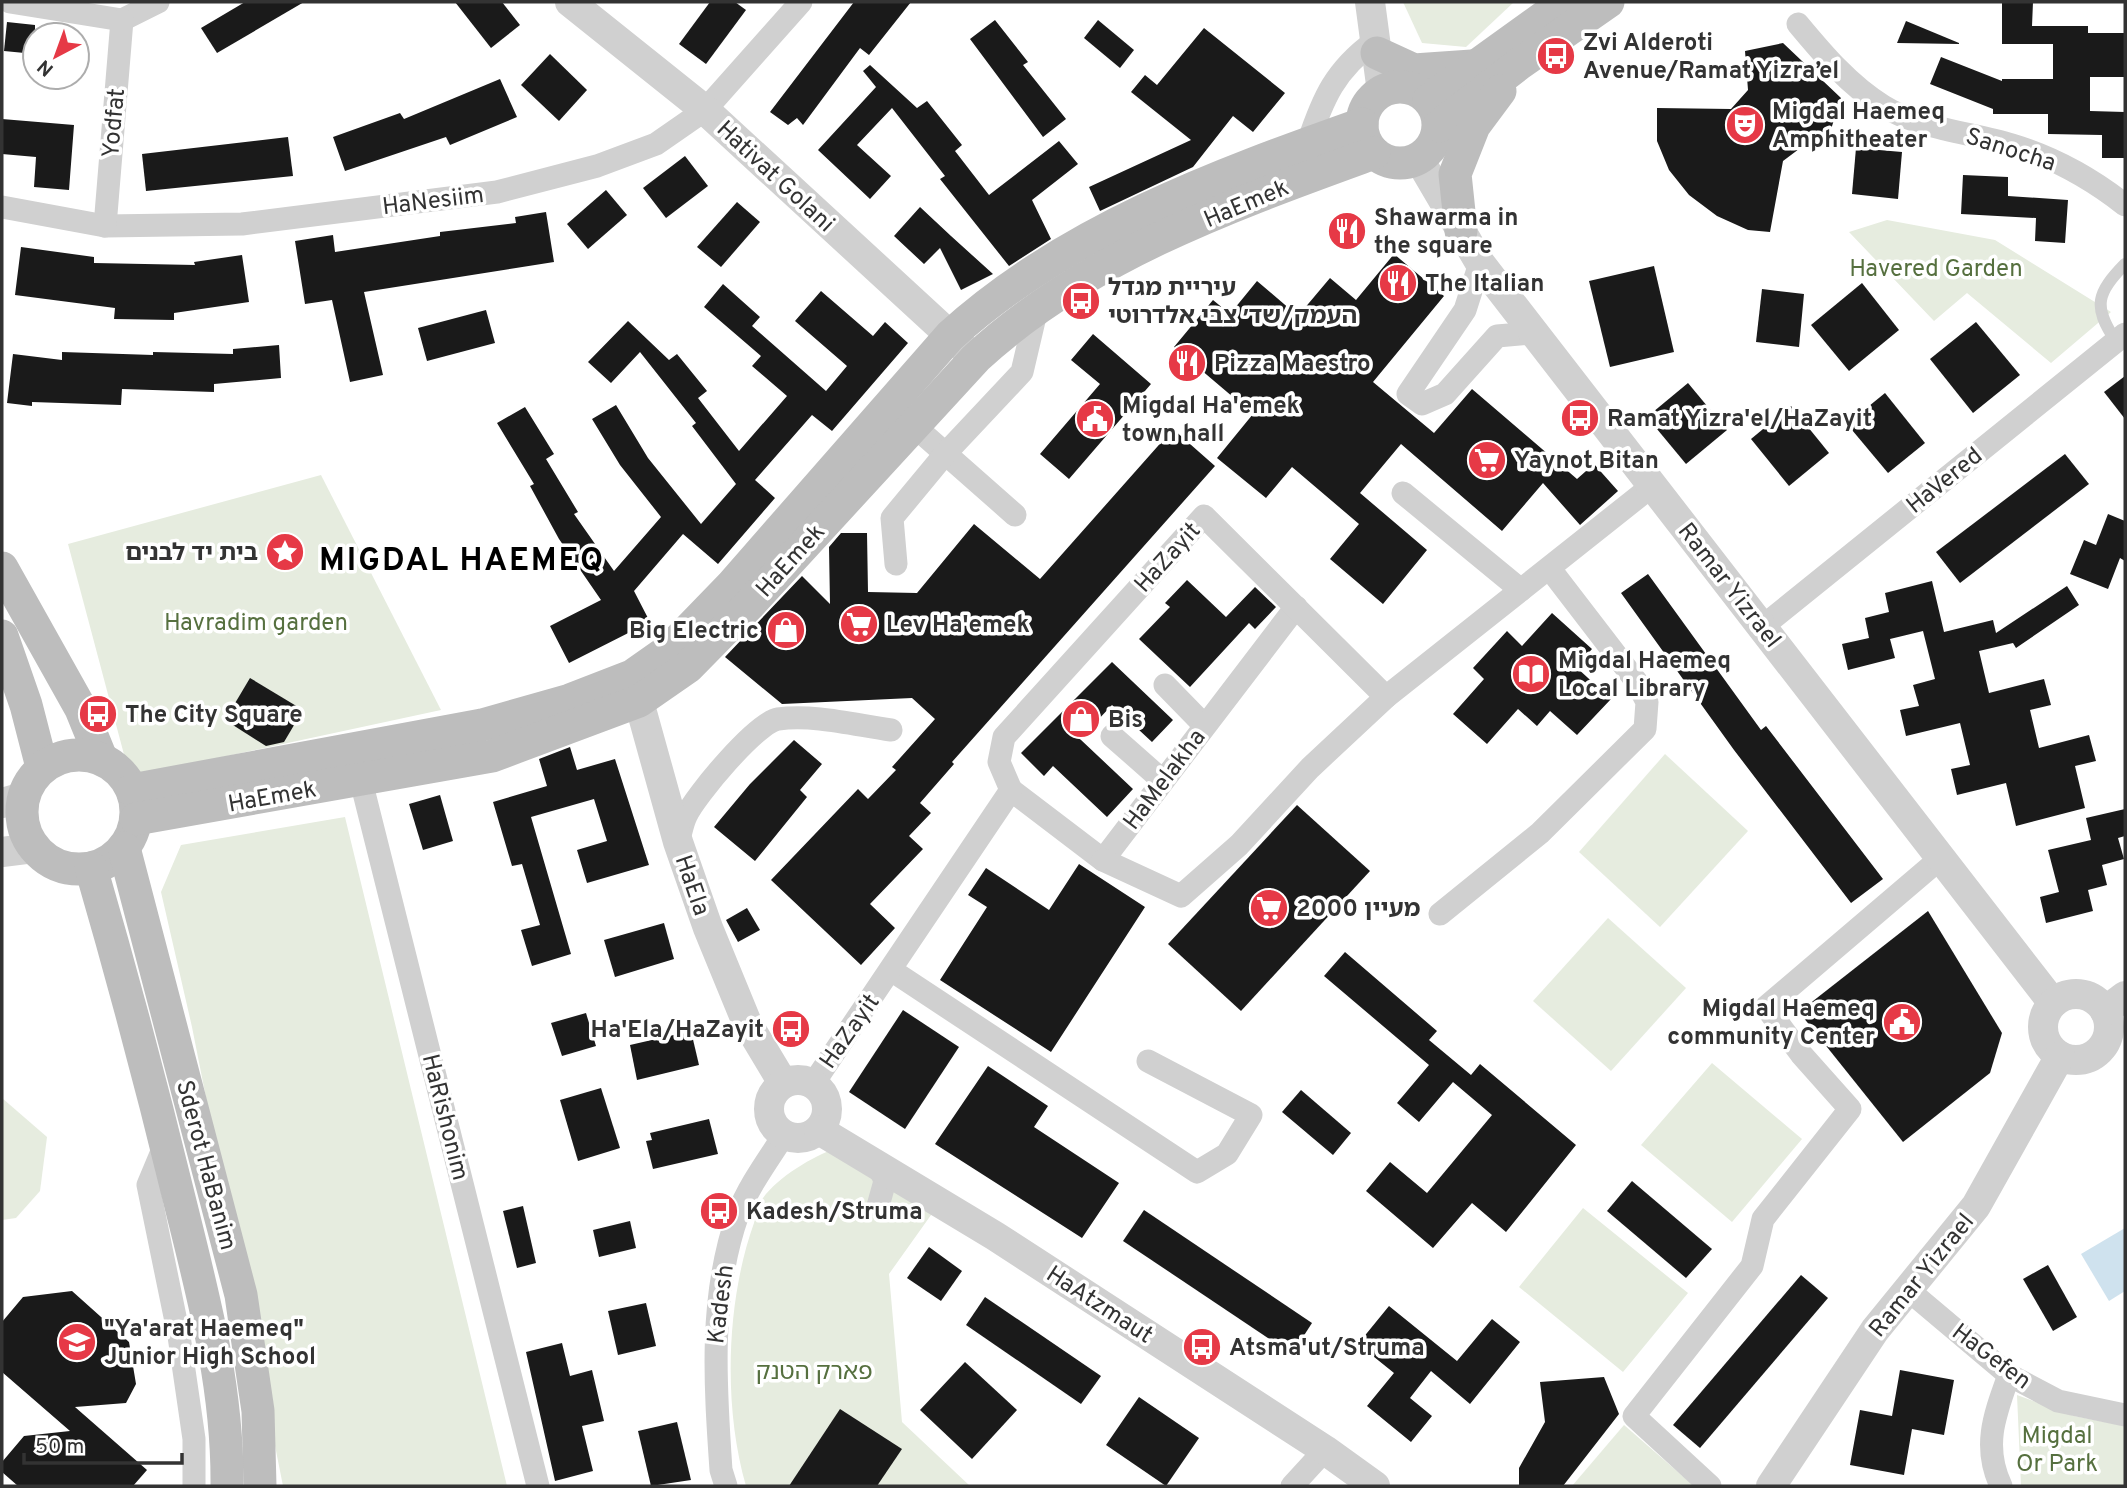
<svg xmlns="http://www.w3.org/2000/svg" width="2127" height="1488" viewBox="0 0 2127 1488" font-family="Overpass,'Noto Sans Hebrew',sans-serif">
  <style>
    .green { fill: #e6ecdf }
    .water { fill: #cfe2ee }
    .building { fill: #1a1a1a }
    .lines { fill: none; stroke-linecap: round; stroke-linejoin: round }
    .service { stroke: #d0d0d0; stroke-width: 12 }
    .minor { stroke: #d0d0d0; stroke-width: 23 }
    .tertiary { stroke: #d0d0d0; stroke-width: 30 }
    .secondary { stroke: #bdbdbd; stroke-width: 33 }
    .labels { text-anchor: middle; stroke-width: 7; stroke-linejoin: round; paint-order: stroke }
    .poi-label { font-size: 24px; font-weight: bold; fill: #333; stroke: #fff; text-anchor: start }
    .street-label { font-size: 24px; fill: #333; stroke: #fff }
    .park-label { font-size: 24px; fill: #56703f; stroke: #fff }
    .district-label { font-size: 32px; font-weight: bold; letter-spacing: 2px; fill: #000; stroke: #fff }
  </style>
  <rect width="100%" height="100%" fill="#fff"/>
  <g class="green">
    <polygon points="1403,2 1514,2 1466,47 1422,43"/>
    <polygon points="1887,220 1995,240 2111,312 2051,363 1967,293 1934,321 1849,232"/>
    <polygon points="321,475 441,710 130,777 68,544"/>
    <polygon points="1665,754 1748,831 1660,927 1579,852"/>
    <polygon points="345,817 507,1486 283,1486 192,1027 161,892 181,845"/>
    <polygon points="1608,918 1686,988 1611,1071 1533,1001"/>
    <polygon points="1712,1063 1802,1139 1732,1222 1641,1145"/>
    <polygon points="2,1098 47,1137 40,1191 16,1218 2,1220"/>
    <path d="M837,1148l99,60 -47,66 13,148 68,64h-224c-23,-79 -20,-185 8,-263 2,-7 4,-18 9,-25 15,-21 50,-42 74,-50z"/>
    <polygon points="1583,1208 1688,1293 1623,1372 1519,1287"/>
    <polygon points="2017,1395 2074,1416 2125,1426 2125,1486 2021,1486"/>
    <polygon points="1624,1425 1694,1486 1572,1486"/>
  </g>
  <polygon class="water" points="2125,1228 2125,1291 2109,1301 2081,1254"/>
  <g class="building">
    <polygon points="245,2 304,2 217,53 201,28"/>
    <polygon points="455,2 502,2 520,25 491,48"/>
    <polygon points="710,2 735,2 746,10 706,64 679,44"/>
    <polygon points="854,2 911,2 869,55 860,48 803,125 797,118 788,125 770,112"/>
    <polygon points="2002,2 2033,2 2032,26 2088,26 2088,33 2125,33 2125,77 2090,77 2090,111 2125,112 2125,158 2102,158 2102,135 2048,134 2048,114 1993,114 1993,109 1930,84 1941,57 2002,81 2002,79 2053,79 2053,44 2002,44"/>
    <polygon points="995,20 1028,62 1023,65 1066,119 1043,137 970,39"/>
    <polygon points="1098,20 1134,50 1120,68 1084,38"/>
    <polygon points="1906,21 1959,43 1959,44 1897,43"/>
    <polygon points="7,22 35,25 35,54 4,51"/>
    <polygon points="1204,28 1285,93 1253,132 1233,116 1193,167 1100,211 1089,187 1191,140 1131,92 1145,75 1157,85"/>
    <polygon points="1783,43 1841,98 1825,148 1803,146 1783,161 1770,232 1748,230 1717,216 1689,195 1669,170 1657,141 1657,108 1731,109 1748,90 1745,51"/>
    <polygon points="550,54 587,90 559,121 521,85"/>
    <polygon points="870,65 917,108 927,101 962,145 955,151 989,195 1059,141 1078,164 1032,200 1051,239 1009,266 940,179 945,176 892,108 857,145 891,176 870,199 818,150 876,87 863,71"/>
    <polygon points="500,79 517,117 450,145 446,137 345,171 333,137 400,113 404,119"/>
    <polygon points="2,119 74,125 69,190 34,187 36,157 2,154"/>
    <polygon points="288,137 293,176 146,191 142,154"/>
    <polygon points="1856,148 1902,152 1898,199 1852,194"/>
    <polygon points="685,156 708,186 666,218 643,188"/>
    <polygon points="1963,175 2008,177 2008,196 2068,200 2065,243 2035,241 2036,218 1961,214"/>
    <polygon points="606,190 627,215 588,249 567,224"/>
    <polygon points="737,202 760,222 721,267 697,247"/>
    <polygon points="920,207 951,236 993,274 961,290 940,248 924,264 894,236"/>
    <polygon points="546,212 554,262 364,292 383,375 350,382 332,300 305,304 295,241 333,235 335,252 440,236 440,232 516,223 515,217"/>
    <polygon points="21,247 94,257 94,263 195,265 194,262 242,255 249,302 174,313 174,320 114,319 115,308 15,295"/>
    <polygon points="1394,254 1444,296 1373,382 1434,433 1472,389 1577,479 1594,464 1618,491 1580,525 1543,483 1502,531 1401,444 1360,493 1427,550 1383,604 1330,559 1359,524 1292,467 1266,498 1217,458 1253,414 1174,347 1213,300 1230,314 1257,281 1298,316 1330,278 1356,300"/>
    <polygon points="1654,266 1674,352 1610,367 1589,281"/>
    <polygon points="1862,283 1899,330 1849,371 1811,325"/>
    <polygon points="723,284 760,317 752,326 826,391 847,366 795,321 821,291 873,336 885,322 908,343 832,431 812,415 755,480 775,498 718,564 683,534 634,591 650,622 569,663 550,626 601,600 559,539 530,486 534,484 497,423 525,407 554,454 546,459 578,512 574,514 614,571 661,517 620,465 592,419 616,405 648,458 701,524 736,484 692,426 696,423 640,352 611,383 588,362 628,321 669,360 677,354 707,391 698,398 739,451 787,396 752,366 761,356 704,307"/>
    <polygon points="1762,289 1804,294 1799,347 1756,342"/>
    <polygon points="486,310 495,343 427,361 418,328"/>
    <polygon points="1976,322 2020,375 1973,413 1930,359"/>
    <polygon points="1093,334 1151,384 1069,479 1040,454 1100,384 1071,360"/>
    <polygon points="279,345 281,378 214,384 214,392 122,389 121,405 32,402 32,406 7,403 13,354 62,360 62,352 153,355 153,352 233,354 233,349"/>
    <polygon points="2125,376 2125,419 2104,392"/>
    <polygon points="1688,383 1727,430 1686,464 1647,417"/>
    <polygon points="1885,393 1925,443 1888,473 1847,424"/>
    <polygon points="1791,406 1829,453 1789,486 1751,439"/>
    <polygon points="1173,429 1215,466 952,762 954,764 920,803 931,813 909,836 923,849 870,904 895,928 861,965 771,880 858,789 868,799 896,770 892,767 935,719 912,698 782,704 725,657 802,576 830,604 829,547 841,533 867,533 868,592 917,593 974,524 1040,579"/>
    <polygon points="2065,454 2089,484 1960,583 1936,552"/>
    <polygon points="2108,514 2125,521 2125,561 2120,558 2108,589 2070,574 2084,540 2096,545"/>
    <polygon points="1648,574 1761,730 1766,726 1883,879 1851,903 1734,750 1621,593"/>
    <polygon points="1187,580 1226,617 1255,587 1276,607 1255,629 1249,623 1190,687 1139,639 1170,607 1165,603"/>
    <polygon points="1932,581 1944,632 1993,620 1996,633 2067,586 2079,605 2016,648 2013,643 1979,651 1989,693 2044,679 2051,705 2030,710 2039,748 2089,735 2096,761 2075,766 2085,808 2016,826 2006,783 1957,795 1951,769 1970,765 1960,723 1906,736 1900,710 1919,706 1913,685 1935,679 1923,631 1890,639 1895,658 1848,670 1842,644 1869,638 1865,618 1889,612 1885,593"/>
    <polygon points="1552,613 1592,649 1576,667 1611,699 1577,735 1550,711 1537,726 1518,709 1487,744 1453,714 1484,679 1473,668 1507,631 1522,646"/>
    <polygon points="1112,662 1173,720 1152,742 1112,705 1080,739 1133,789 1107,817 1053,766 1044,776 1021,753"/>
    <polygon points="250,678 303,710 284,742 266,746 225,720"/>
    <polygon points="794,740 822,764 800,790 807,797 755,861 714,827 750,784"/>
    <polygon points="570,747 577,770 615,759 649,865 587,883 577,850 607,841 594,799 531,817 571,954 532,966 521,930 540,925 522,864 512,866 493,802 547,786 539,759"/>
    <polygon points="440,795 453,841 423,850 409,804"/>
    <polygon points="1297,805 1370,871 1241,1011 1168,944"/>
    <polygon points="2125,809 2125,836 2118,838 2124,859 2102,865 2107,885 2088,890 2093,911 2046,923 2040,897 2059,892 2048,850 2091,840 2086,818"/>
    <polygon points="1079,864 1145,907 1051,1052 940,980 987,907 968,895 986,868 1049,910"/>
    <polygon points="747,908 760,930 738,942 726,920"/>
    <polygon points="1928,911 2002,1033 1990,1073 1903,1142 1799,1012"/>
    <polygon points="664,923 674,959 615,977 604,940"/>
    <polygon points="1345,952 1437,1031 1429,1040 1471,1075 1480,1064 1576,1145 1506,1232 1472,1203 1433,1248 1366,1191 1390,1162 1427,1193 1492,1115 1453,1082 1419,1122 1397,1103 1429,1065 1324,976"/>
    <polygon points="903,1010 959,1047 905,1129 849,1092"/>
    <polygon points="586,1013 596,1046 562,1056 551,1023"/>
    <polygon points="691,1031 699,1065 637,1080 630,1045"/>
    <polygon points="988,1066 1048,1106 1034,1127 1119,1183 1082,1238 935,1144"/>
    <polygon points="601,1088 620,1148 578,1161 560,1100"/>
    <polygon points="1301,1090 1351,1133 1333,1155 1282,1112"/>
    <polygon points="709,1119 718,1154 653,1169 646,1141 652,1140 650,1133"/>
    <polygon points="1632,1181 1712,1249 1686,1278 1607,1211"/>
    <polygon points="523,1206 536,1263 517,1268 503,1211"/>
    <polygon points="1144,1210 1312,1323 1292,1354 1123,1241"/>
    <polygon points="630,1221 636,1248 599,1257 593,1230"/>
    <polygon points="929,1247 962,1271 941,1301 907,1278"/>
    <polygon points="2048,1265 2077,1317 2053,1331 2023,1279"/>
    <polygon points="1801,1275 1828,1298 1700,1448 1673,1425"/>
    <polygon points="72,1291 129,1342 136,1384 126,1403 75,1407 147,1470 133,1486 18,1486 2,1472 2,1462 24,1436 70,1431 2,1372 2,1322 23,1297"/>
    <polygon points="985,1297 1101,1376 1081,1404 966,1325"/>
    <polygon points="646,1303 656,1346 618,1355 608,1311"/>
    <polygon points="1389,1306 1457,1361 1492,1319 1520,1342 1470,1404 1431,1371 1410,1398 1432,1416 1411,1442 1367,1406 1394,1373 1358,1344"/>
    <polygon points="562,1343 570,1376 592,1370 604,1421 582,1426 593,1471 555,1481 526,1352"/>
    <polygon points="965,1362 1017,1410 972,1459 920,1410"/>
    <polygon points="1900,1370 1954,1380 1944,1435 1912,1429 1904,1475 1850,1465 1860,1410 1892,1416"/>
    <polygon points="1604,1377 1619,1414 1563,1486 1519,1486 1519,1468 1545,1422 1540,1382"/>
    <polygon points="1139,1397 1199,1438 1166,1486 1106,1445"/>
    <polygon points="840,1409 902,1449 877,1486 789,1486"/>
    <polygon points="677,1422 691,1480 651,1486 638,1431"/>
  </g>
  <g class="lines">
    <path class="service" d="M2116,341c-24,-35 -19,-48 9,-77"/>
    <g class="minor">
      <polyline points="10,2 122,20 158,2"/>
      <path d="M1798,24c25,30 51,61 85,82 35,22 89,27 129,39 40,12 80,34 113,60"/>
      <path d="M1308,143c15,-45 27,-73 67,-102"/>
      <polyline points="2,207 105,226 242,224 497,192 597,166 656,144 705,110 801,2"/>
      <polyline points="105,226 122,20"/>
      <polyline points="1480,263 1465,310 1408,394 1422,404 1445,394 1497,336 1533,333"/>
      <polyline points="905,418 1015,515"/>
      <polyline points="1403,493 1521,590"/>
      <polyline points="896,564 892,518 945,454 1022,372 1037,308"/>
      <polyline points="1762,627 2125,334"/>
      <polyline points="1165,685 1204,725"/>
      <polyline points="1112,736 1162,780"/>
      <polyline points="357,765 538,1486"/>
      <polyline points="1011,790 1103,860 1296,607"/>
      <path d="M678,842c3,-8 4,-18 8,-26 9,-20 71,-94 92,-97 36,-5 77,6 113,11"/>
      <polyline points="1103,860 1181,896 1239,845 1310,768 1386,697"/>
      <polyline points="1440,914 1540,833 1645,729 1647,702 1636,681 1550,569"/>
      <polyline points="891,970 1197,1172 1227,1154 1251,1115 1148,1061"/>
      <polyline points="813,1084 1011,790 999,762 1004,737 1204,516 1386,697 1652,486"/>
      <polyline points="166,1142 148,1185 179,1336 194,1439 194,1486"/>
      <polyline points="877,1162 885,1181 878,1206"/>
      <polyline points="1907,1289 2009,1375 2058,1401 2125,1415"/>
      <path d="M726,1486l-5,-16c-6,-86 -12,-174 17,-256 10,-27 30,-54 46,-79"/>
      <polyline points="1292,1486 1325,1450"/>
      <polyline points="1710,1486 1634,1416 1752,1266 1763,1219 1850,1109 1801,1054 1766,1007 1942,857"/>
      <path d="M2001,1486c-19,-40 -6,-72 8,-111"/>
    </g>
    <g class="tertiary">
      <polyline points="570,2 705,110 967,351"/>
      <polyline points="1370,2 1382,92"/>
      <polyline points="1419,159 1480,263 2053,1003"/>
      <polyline points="633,680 678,842 708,928 747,1023 783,1083"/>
      <polyline points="2,803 23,797"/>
      <polyline points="2,852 34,848"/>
      <circle cx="2076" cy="1027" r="33"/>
      <polyline points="2105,1011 2125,996"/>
      <circle cx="798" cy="1109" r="29"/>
      <polyline points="819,1130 995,1236 1325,1450 1375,1486"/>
      <polyline points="1771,1486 1875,1330 1976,1206 2060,1056"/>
    </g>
    <g class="secondary">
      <polyline points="1377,53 1414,70 1472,66"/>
      <circle cx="1400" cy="125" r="38"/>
      <polyline points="1429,100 1565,2"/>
      <polyline points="1439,126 1519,64 1608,2"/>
      <polyline points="1461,231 1455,174 1474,126 1500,91"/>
      <polyline points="2,568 81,709 101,758"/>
      <polyline points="2,636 26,705 42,767"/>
      <circle cx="79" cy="812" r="57"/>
      <path d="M132,790l350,-65 88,-25 62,-24 37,-26 62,-64 219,-250c115,-105 268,-161 412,-212"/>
      <path d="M136,819l356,-63 147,-55 49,-34 61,-62 227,-247c110,-102 258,-154 398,-205"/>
      <polyline points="124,848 241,1295 258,1411 260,1486"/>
      <path d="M91,868c32,110 61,219 88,330 24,97 49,188 48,288"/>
    </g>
  </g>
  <defs>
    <g id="bus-disc" transform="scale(2.0125)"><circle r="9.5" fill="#e63946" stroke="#fff"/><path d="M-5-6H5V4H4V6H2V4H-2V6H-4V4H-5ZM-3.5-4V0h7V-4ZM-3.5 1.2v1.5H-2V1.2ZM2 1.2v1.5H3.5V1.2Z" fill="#fff"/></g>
    <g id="theatre-disc" transform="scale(2.0125)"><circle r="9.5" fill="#e63946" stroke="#fff"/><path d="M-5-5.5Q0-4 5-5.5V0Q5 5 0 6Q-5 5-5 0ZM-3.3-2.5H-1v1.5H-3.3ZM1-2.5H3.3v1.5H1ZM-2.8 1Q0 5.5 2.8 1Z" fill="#fff"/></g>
    <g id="restaurant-disc" transform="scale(2.0125)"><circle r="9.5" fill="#e63946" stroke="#fff"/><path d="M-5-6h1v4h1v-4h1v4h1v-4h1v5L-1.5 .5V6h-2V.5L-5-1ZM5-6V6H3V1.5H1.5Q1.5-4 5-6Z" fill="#fff"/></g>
    <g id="civic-disc" transform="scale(2.0125)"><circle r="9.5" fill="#e63946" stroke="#fff"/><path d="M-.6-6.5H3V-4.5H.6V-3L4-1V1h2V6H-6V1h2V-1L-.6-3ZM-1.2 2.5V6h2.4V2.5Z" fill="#fff"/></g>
    <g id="supermarket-disc" transform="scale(2.0125)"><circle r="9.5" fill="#e63946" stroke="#fff"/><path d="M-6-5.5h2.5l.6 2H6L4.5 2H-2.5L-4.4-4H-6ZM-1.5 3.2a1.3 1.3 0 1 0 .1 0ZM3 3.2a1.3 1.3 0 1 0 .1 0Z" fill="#fff"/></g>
    <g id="sight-disc" transform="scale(2.0125)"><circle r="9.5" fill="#e63946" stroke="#fff"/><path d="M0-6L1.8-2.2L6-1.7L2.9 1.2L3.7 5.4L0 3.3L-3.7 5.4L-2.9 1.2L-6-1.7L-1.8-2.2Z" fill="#fff"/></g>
    <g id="shop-disc" transform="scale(2.0125)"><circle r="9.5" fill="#e63946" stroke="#fff"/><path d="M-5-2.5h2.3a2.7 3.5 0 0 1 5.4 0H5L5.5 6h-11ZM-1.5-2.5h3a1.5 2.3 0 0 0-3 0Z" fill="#fff"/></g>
    <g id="library-disc" transform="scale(2.0125)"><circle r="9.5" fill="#e63946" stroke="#fff"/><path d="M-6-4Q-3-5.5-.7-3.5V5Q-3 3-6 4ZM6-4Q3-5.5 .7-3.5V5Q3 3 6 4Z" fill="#fff"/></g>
    <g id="school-disc" transform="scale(2.0125)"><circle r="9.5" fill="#e63946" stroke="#fff"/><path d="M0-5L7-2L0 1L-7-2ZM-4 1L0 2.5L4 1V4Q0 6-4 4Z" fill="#fff"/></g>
  </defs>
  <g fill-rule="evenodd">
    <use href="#bus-disc" x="1556" y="56"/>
    <use href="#theatre-disc" x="1745" y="125"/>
    <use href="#restaurant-disc" x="1347" y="231"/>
    <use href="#restaurant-disc" x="1398" y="283"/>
    <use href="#bus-disc" x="1081" y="301"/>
    <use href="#restaurant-disc" x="1187" y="363"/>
    <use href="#bus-disc" x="1580" y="418"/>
    <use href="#civic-disc" x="1095" y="419"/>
    <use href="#supermarket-disc" x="1487" y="460"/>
    <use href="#sight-disc" x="285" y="552"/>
    <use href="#supermarket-disc" x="859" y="624"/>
    <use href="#shop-disc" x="786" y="630"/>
    <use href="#library-disc" x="1531" y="674"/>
    <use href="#bus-disc" x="98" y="714"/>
    <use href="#shop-disc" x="1081" y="719"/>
    <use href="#supermarket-disc" x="1269" y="908"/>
    <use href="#civic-disc" x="1902" y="1022"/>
    <use href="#bus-disc" x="791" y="1029"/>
    <use href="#bus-disc" x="719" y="1211"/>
    <use href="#school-disc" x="77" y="1342"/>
    <use href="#bus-disc" x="1202" y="1347"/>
  </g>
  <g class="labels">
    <g class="poi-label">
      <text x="1583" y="50">Zvi Alderoti<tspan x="1583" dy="28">Avenue/Ramat Yizra’el</tspan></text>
      <text x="1772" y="119">Migdal Haemeq<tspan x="1772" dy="28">Amphitheater</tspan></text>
      <text x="1374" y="225">Shawarma in<tspan x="1374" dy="28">the square</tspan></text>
      <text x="1425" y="291">The Italian</text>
      <text x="1108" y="295">עיריית מגדל<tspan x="1108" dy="28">העמק/שד׳ צבי אלדרוטי</tspan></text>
      <text x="1214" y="371">Pizza Maestro</text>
      <text x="1122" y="413">Migdal Ha'emek<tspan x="1122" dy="28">town hall</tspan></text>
      <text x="1607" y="426">Ramat Yizra'el/HaZayit</text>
      <text x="1514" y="468">Yaynot Bitan</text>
      <text x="258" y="560" text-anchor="end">בית יד לבנים</text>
      <text x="886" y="632">Lev Ha'emek</text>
      <text x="759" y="638" text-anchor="end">Big Electric</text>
      <text x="1558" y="668">Migdal Haemeq<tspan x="1558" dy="28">Local Library</tspan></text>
      <text x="125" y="722">The City Square</text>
      <text x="1108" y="727">Bis</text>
      <text x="1296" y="916">מעיין 2000</text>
      <text x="1875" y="1016" text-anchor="end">Migdal Haemeq<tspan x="1875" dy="28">community Center</tspan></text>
      <text x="764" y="1037" text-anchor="end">Ha'Ela/HaZayit</text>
      <text x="746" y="1219">Kadesh/Struma</text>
      <text x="104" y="1336">"Ya'arat Haemeq"<tspan x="104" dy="28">Junior High School</tspan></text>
      <text x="1229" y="1355">Atsma'ut/Struma</text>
    </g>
    <g class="street-label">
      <text transform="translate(113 123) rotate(-85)" y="8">Yodfat</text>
      <text transform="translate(2011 149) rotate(18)" y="8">Sanocha</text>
      <text transform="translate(776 176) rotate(43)" y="8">Hativat Golani</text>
      <text transform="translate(433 200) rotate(-7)" y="8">HaNesiim</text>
      <text transform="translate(1246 203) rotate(-23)" y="8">HaEmek</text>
      <text transform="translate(1944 480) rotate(-39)" y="8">HaVered</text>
      <text transform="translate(1167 557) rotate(-48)" y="8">HaZayit</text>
      <text transform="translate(790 560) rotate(-48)" y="8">HaEmek</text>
      <text transform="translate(1730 585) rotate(52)" y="8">Ramar Yizrael</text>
      <text transform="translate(1164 779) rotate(-53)" y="8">HaMelakha</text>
      <text transform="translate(272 796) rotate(-10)" y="8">HaEmek</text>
      <text transform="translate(693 885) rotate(71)" y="8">HaEla</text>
      <text transform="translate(849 1031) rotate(-55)" y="8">HaZayit</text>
      <text transform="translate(446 1117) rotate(76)" y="8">HaRishonim</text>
      <text transform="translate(207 1165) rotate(75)" y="8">Sderot HaBanim</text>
      <text transform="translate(1921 1275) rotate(-51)" y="8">Ramar Yizrael</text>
      <text transform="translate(720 1304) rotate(-83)" y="8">Kadesh</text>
      <text transform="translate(1100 1304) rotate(33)" y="8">HaAtzmaut</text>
      <text transform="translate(1992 1356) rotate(37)" y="8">HaGefen</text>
    </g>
    <g class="park-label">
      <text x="1936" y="276">Havered Garden</text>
      <text x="256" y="630">Havradim garden</text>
      <text x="814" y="1379">פארק הטנק</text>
      <text x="2057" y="1443">Migdal<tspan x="2057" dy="28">Or Park</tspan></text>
    </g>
    <g class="district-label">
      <text x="462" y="570">MIGDAL HAEMEQ</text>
    </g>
  </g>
  <rect width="2127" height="1488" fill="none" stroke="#333333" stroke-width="7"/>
  <g transform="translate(56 56) rotate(221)"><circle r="33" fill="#ffffff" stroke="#adadad" stroke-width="2"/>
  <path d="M0-5L12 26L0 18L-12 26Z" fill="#e63946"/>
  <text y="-10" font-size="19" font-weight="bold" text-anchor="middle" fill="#333333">N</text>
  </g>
  <path d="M24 1453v10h158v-10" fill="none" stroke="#333333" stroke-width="3.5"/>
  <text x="35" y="1453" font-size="21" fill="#333333" stroke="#ffffff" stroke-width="5" paint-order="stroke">50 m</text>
</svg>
